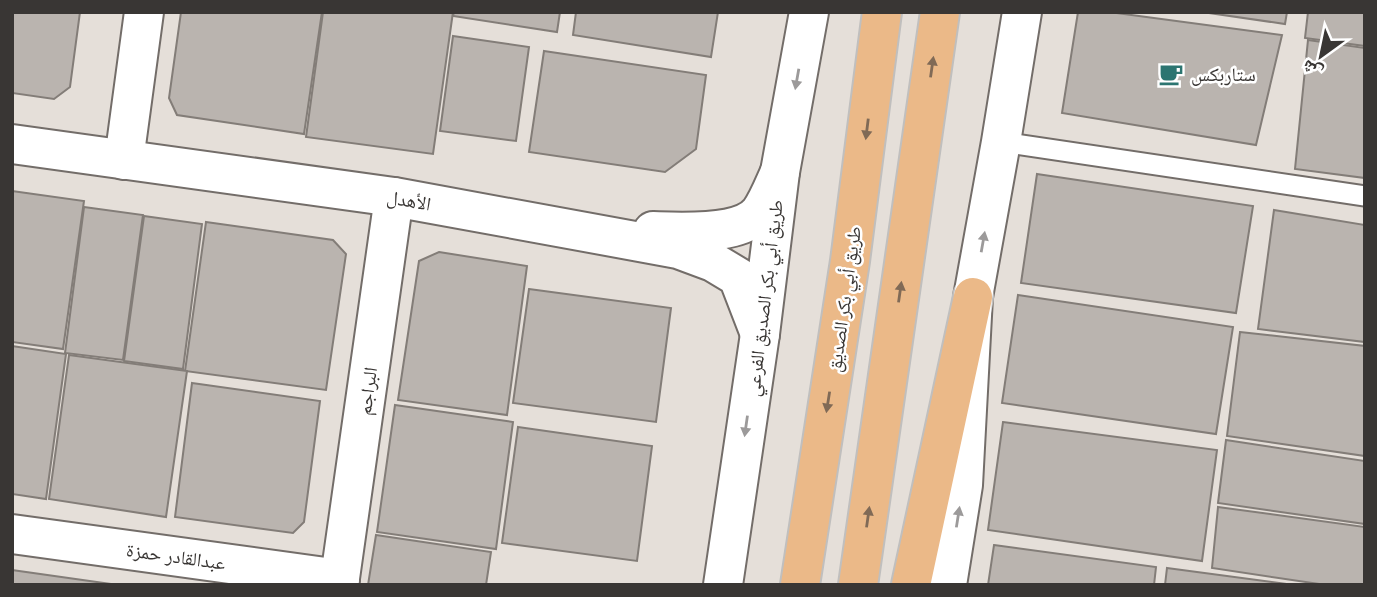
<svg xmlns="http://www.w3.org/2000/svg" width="1377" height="597" viewBox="0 0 1377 597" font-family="Ubuntu,'Noto Naskh Arabic',sans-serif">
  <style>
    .building { fill: #bab4af; stroke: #837d78; stroke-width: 2 }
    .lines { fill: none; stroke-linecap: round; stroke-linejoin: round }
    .lane-casing { stroke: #736d69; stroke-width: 23 }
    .street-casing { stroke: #736d69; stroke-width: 42 }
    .secondary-casing { stroke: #736d69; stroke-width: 42 }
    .primary-casing { stroke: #c0bfbe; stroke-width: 42 }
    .lane { stroke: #fff; stroke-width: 19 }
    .street { stroke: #fff; stroke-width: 38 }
    .secondary { stroke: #fff; stroke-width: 38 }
    .primary { stroke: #ebb988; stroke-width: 38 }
    .oneway { fill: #806a56 }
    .oneway2 { fill: #9c9a9a }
    .labels { text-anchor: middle; stroke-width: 5; stroke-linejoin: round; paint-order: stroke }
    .poi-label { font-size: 19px; fill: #393634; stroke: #fff; text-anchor: start }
    .street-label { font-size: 19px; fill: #393634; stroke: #fff }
  </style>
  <rect width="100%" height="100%" fill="#e5dfd9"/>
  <g class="building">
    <polygon points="12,12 80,12 70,87 54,99 12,93"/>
    <polygon points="181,12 322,12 304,134 177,115 169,98"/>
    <polygon points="323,12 453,12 433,154 306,137"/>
    <polygon points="454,12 560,12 557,32 453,16"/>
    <polygon points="576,12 718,12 711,57 573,35"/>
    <polygon points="1078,12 1109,12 1282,35 1256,145 1062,113"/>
    <polygon points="1202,12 1287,12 1285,24"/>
    <polygon points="1308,12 1365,12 1365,46 1305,38"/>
    <polygon points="453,36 529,47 516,141 440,131"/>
    <polygon points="1308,40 1365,48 1365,178 1295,169"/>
    <polygon points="544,51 706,75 696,149 665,172 529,152"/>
    <polygon points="1037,174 1253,206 1236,313 1021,283"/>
    <polygon points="12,191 84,201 63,349 12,342"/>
    <polygon points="84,207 143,215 123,360 65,353"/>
    <polygon points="1274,210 1365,225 1365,342 1258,329"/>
    <polygon points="144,216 202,224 183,369 124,361"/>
    <polygon points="206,222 333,240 346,254 326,390 185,371"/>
    <polygon points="439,252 527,266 507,415 398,400 419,261"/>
    <polygon points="529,289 671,308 656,422 513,403"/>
    <polygon points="1018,295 1233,327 1216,434 1002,403"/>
    <polygon points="1240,332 1365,346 1365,456 1227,436"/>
    <polygon points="12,346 66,354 46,499 12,494"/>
    <polygon points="69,355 187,371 166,517 49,499"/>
    <polygon points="192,383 320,401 304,522 293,533 175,517"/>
    <polygon points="395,405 513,422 496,549 377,532"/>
    <polygon points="1003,422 1217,450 1202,561 988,530"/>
    <polygon points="518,427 652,446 637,561 502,543"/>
    <polygon points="1226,440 1365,461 1365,524 1218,503"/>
    <polygon points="1218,507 1365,527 1365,585 1326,585 1212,568"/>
    <polygon points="376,535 491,552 486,585 368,585"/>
    <polygon points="994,545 1156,567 1154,585 988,585"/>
    <polygon points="1167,568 1294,585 1165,585"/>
    <polygon points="12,570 118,585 12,585"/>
  </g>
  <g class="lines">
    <g class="lane-casing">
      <polyline id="lane" points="1001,142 1365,196"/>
    </g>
    <g class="street-casing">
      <g id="street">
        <polyline points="12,144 394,197 678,249 713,262 738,277 760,334"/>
        <polyline points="124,160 144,12"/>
        <path d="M653,231c28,1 88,5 107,-19 8,-11 14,-27 20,-40"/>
        <polyline points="12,534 340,579"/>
        <polyline points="339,585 394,197"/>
      </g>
    </g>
    <g class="secondary-casing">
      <g id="secondary">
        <polyline points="723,585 760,334 780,172 809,12"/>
        <polyline points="947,585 963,485 973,297 1001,142 1022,12"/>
      </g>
    </g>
    <g class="primary-casing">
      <g id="primary">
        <polyline points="800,585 850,261 882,12"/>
        <polyline points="858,585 940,12"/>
        <polyline points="911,585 973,297"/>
      </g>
    </g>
    <use href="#lane" class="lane"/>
    <use href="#street" class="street"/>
    <use href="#secondary" class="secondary"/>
    <use href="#primary" class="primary"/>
  </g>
  <defs><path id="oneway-solid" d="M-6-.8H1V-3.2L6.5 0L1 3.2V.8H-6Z" transform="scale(1.75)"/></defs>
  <g class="oneway">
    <use href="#oneway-solid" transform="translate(932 67) rotate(-82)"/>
    <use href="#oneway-solid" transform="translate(867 129) rotate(97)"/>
    <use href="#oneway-solid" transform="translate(900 292) rotate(-82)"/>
    <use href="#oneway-solid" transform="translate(828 402) rotate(99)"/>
    <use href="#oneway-solid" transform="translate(868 517) rotate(-82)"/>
  </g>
  <g class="oneway2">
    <use href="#oneway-solid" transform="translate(797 79) rotate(100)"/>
    <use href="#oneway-solid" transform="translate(983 242) rotate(-80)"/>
    <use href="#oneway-solid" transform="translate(746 426) rotate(98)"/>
    <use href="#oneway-solid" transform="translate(958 517) rotate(-81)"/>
  </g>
  <defs>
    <g id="cafe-bare" transform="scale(1.89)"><path d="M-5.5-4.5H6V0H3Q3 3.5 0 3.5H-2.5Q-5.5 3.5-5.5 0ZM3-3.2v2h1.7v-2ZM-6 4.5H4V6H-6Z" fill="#2c7571" stroke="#fff" stroke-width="2.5" paint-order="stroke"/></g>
  </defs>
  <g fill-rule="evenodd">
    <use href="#cafe-bare" x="1171" y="74"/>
  </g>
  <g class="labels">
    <g class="poi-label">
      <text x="1191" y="81">ستاربكس</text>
    </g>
    <g class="street-label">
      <text transform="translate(409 200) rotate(10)" y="7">الأهدل</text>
      <text transform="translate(764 298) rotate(-83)" y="7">طريق أبي بكر الصديق الفرعي</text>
      <text transform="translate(844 299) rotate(-82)" y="7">طريق أبي بكر الصديق</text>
      <text transform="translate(367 391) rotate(-82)" y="7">البراجم</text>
      <text transform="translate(176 556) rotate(8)" y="7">عبدالقادر حمزة</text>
    </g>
  </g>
  <rect width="1377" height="597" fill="none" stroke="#393634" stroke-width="28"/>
  <g transform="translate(1321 56) rotate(213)" stroke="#ffffff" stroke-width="5" paint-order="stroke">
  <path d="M0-5L12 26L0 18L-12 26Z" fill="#393634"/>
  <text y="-10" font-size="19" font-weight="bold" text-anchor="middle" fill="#393634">ش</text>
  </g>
</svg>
